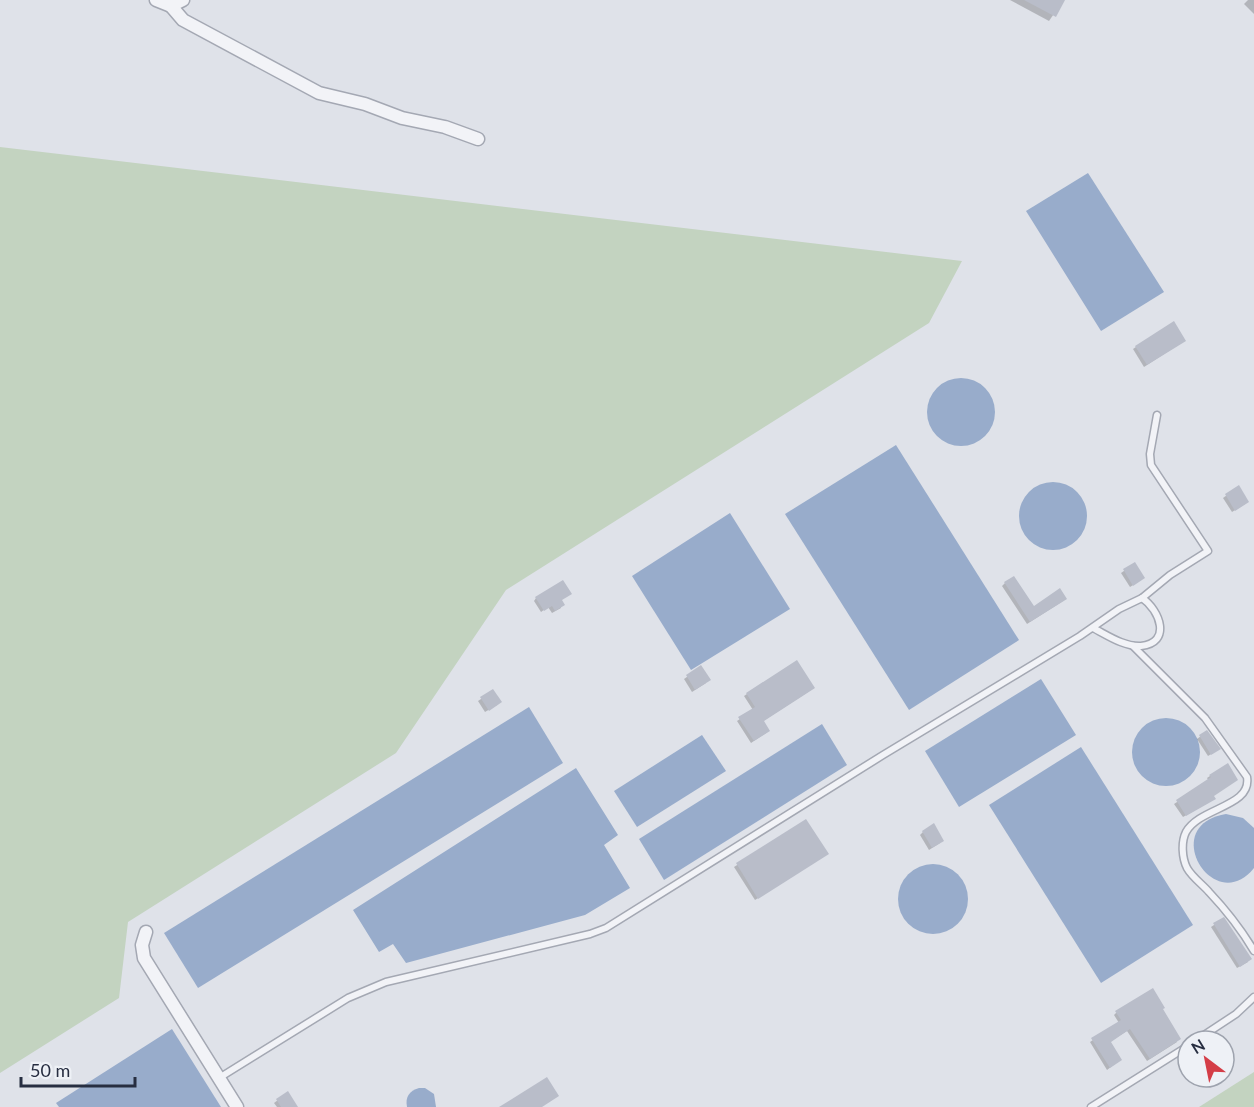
<svg xmlns="http://www.w3.org/2000/svg" width="1254" height="1107" viewBox="0 0 1254 1107" font-family="Lato,sans-serif">
  <style>
    .green { fill: #c3d3c0 }
    .water { fill: #98accb }
    .shadow { fill: #0003 }
    .building { fill: #b9bdc9 }
    .lines { fill: none; stroke-linecap: round; stroke-linejoin: round }
    .lane-casing { stroke: #a4a8b3; stroke-width: 9 }
    .street-casing { stroke: #a4a8b3; stroke-width: 15 }
    .lane { stroke: #f2f3f7; stroke-width: 6 }
    .street { stroke: #f2f3f7; stroke-width: 12 }
  </style>
  <rect width="100%" height="100%" fill="#dfe2e9"/>
  <g class="green">
    <polygon points="0,147 962,261 929,323 506,590 396,753 128,922 119,998 0,1073"/>
    <polygon points="1254,1072 1254,1107 1199,1107"/>
  </g>
  <g class="water">
    <polygon points="1088,173 1164,292 1101,331 1026,211"/>
    <circle cx="961" cy="412" r="34"/>
    <polygon points="896,445 1019,640 909,710 785,514"/>
    <circle cx="1053" cy="516" r="34"/>
    <polygon points="730,513 790,609 691,670 632,576"/>
    <polygon points="1041,679 1076,735 959,807 925,751"/>
    <polygon points="529,707 563,763 198,988 164,933"/>
    <circle cx="1166" cy="752" r="34"/>
    <polygon points="822,724 847,765 664,880 639,839"/>
    <polygon points="702,735 726,771 637,827 614,791"/>
    <polygon points="1081,747 1193,925 1101,983 989,805"/>
    <polygon points="576,768 618,835 604,845 630,888 585,915 406,963 393,944 379,952 353,910"/>
    <path d="M1226,814l17,4 11,10v40c-40,50 -97,-43 -28,-54z"/>
    <circle cx="933" cy="899" r="35"/>
    <polygon points="172,1029 221,1107 59,1107 56,1103"/>
    <path d="M419,1088h6l9,6 2,13h-29c-2,-10 2,-16 12,-19z"/>
  </g>
  <g class="shadow">
    <polygon points="1010,0 1058,0 1062,2 1049,21"/>
    <polygon points="1248,0 1254,0 1254,14 1244,4"/>
    <polygon points="1181,343 1144,367 1133,349 1136,347"/>
    <polygon points="1238,487 1245,504 1232,512 1223,498"/>
    <polygon points="1134,564 1141,580 1130,587 1121,573"/>
    <polygon points="1005,583 1033,608 1063,601 1027,624 1002,586"/>
    <polygon points="536,598 560,600 561,608 552,613 548,607 541,612 534,601"/>
    <polygon points="701,667 706,683 692,692 684,679"/>
    <polygon points="814,688 763,721 766,733 751,743 737,721 753,710 744,696 747,694"/>
    <polygon points="493,691 497,705 485,712 478,701"/>
    <polygon points="1206,732 1216,751 1208,756 1197,739"/>
    <polygon points="1227,765 1211,801 1183,817 1174,804 1209,781 1207,778 1210,776"/>
    <polygon points="806,821 824,856 755,900 734,867"/>
    <polygon points="923,832 940,843 929,850 920,835"/>
    <polygon points="1223,919 1248,962 1237,968 1211,927"/>
    <polygon points="1161,1010 1177,1042 1147,1061 1127,1031 1109,1042 1120,1060 1107,1070 1090,1042 1119,1023 1114,1015 1116,1013"/>
    <polygon points="287,1093 296,1107 277,1107 274,1103"/>
  </g>
  <g class="building">
    <polygon points="1024,0 1065,0 1056,17"/>
    <polygon points="1174,321 1186,341 1147,365 1135,346"/>
    <polygon points="1239,485 1249,502 1235,511 1225,494"/>
    <polygon points="1135,562 1145,578 1133,586 1123,569"/>
    <polygon points="1014,576 1034,606 1060,588 1067,599 1030,622 1004,582"/>
    <polygon points="563,580 572,594 562,600 565,605 555,611 552,606 544,611 535,597"/>
    <polygon points="797,660 815,688 764,721 770,731 754,741 738,717 755,707 746,693"/>
    <polygon points="701,665 711,680 695,690 686,675"/>
    <polygon points="493,689 502,702 489,711 480,697"/>
    <polygon points="1207,730 1221,749 1211,755 1199,735"/>
    <polygon points="1228,763 1238,780 1214,796 1216,799 1186,816 1176,800 1211,777 1209,775"/>
    <polygon points="806,819 829,854 758,899 736,863"/>
    <polygon points="934,823 944,841 932,848 922,831"/>
    <polygon points="1224,917 1252,959 1240,967 1213,923"/>
    <polygon points="1153,988 1165,1008 1163,1009 1181,1039 1150,1059 1130,1029 1111,1042 1122,1060 1110,1068 1091,1038 1121,1020 1115,1011"/>
    <polygon points="547,1077 559,1096 542,1107 499,1107"/>
    <polygon points="288,1091 298,1107 281,1107 276,1099"/>
  </g>
  <g class="lines">
    <g class="lane-casing">
      <g id="lane">
        <polyline points="1142,598 1170,575 1208,551 1151,465 1150,454 1157,415"/>
        <path d="M1133,646l72,72 42,59c5,30 -47,30 -61,55 -5,10 -4,26 1,36 5,9 15,16 22,24 17,18 32,37 45,59"/>
        <polyline points="1195,1041 1236,1014 1254,997"/>
        <path d="M219,1078l129,-80 38,-16 204,-48 16,-6 277,-173 197,-119 39,-27 23,-11c18,12 30,45 -1,48 -17,1 -34,-11 -48,-18"/>
        <polyline points="1091,1107 1188,1046"/>
      </g>
    </g>
    <g class="street-casing">
      <g id="street">
        <polyline points="156,0 171,6 183,0"/>
        <polyline points="171,6 183,20 319,93 365,104 402,118 445,127 478,139"/>
        <polyline points="146,932 142,945 144,958 237,1107"/>
      </g>
    </g>
    <use href="#lane" class="lane"/>
    <use href="#street" class="street"/>
  </g>
  <g transform="translate(1206 1059) rotate(328)"><circle r="28" fill="#eef1f6" stroke="#9ea3ae" stroke-width="1.5"/>
  <path d="M0-4.5L10 22L0 15L-10 22Z" fill="#d43d47"/>
  <text y="-9" font-size="16" font-weight="bold" text-anchor="middle" fill="#272e41">N</text>
  </g>
  <path d="M21 1077v9h114v-9" fill="none" stroke="#272e41" stroke-width="3"/>
  <text x="30" y="1077" font-size="18" fill="#272e41" stroke="#eef1f6" stroke-width="4.5" paint-order="stroke">50 m</text>
</svg>
